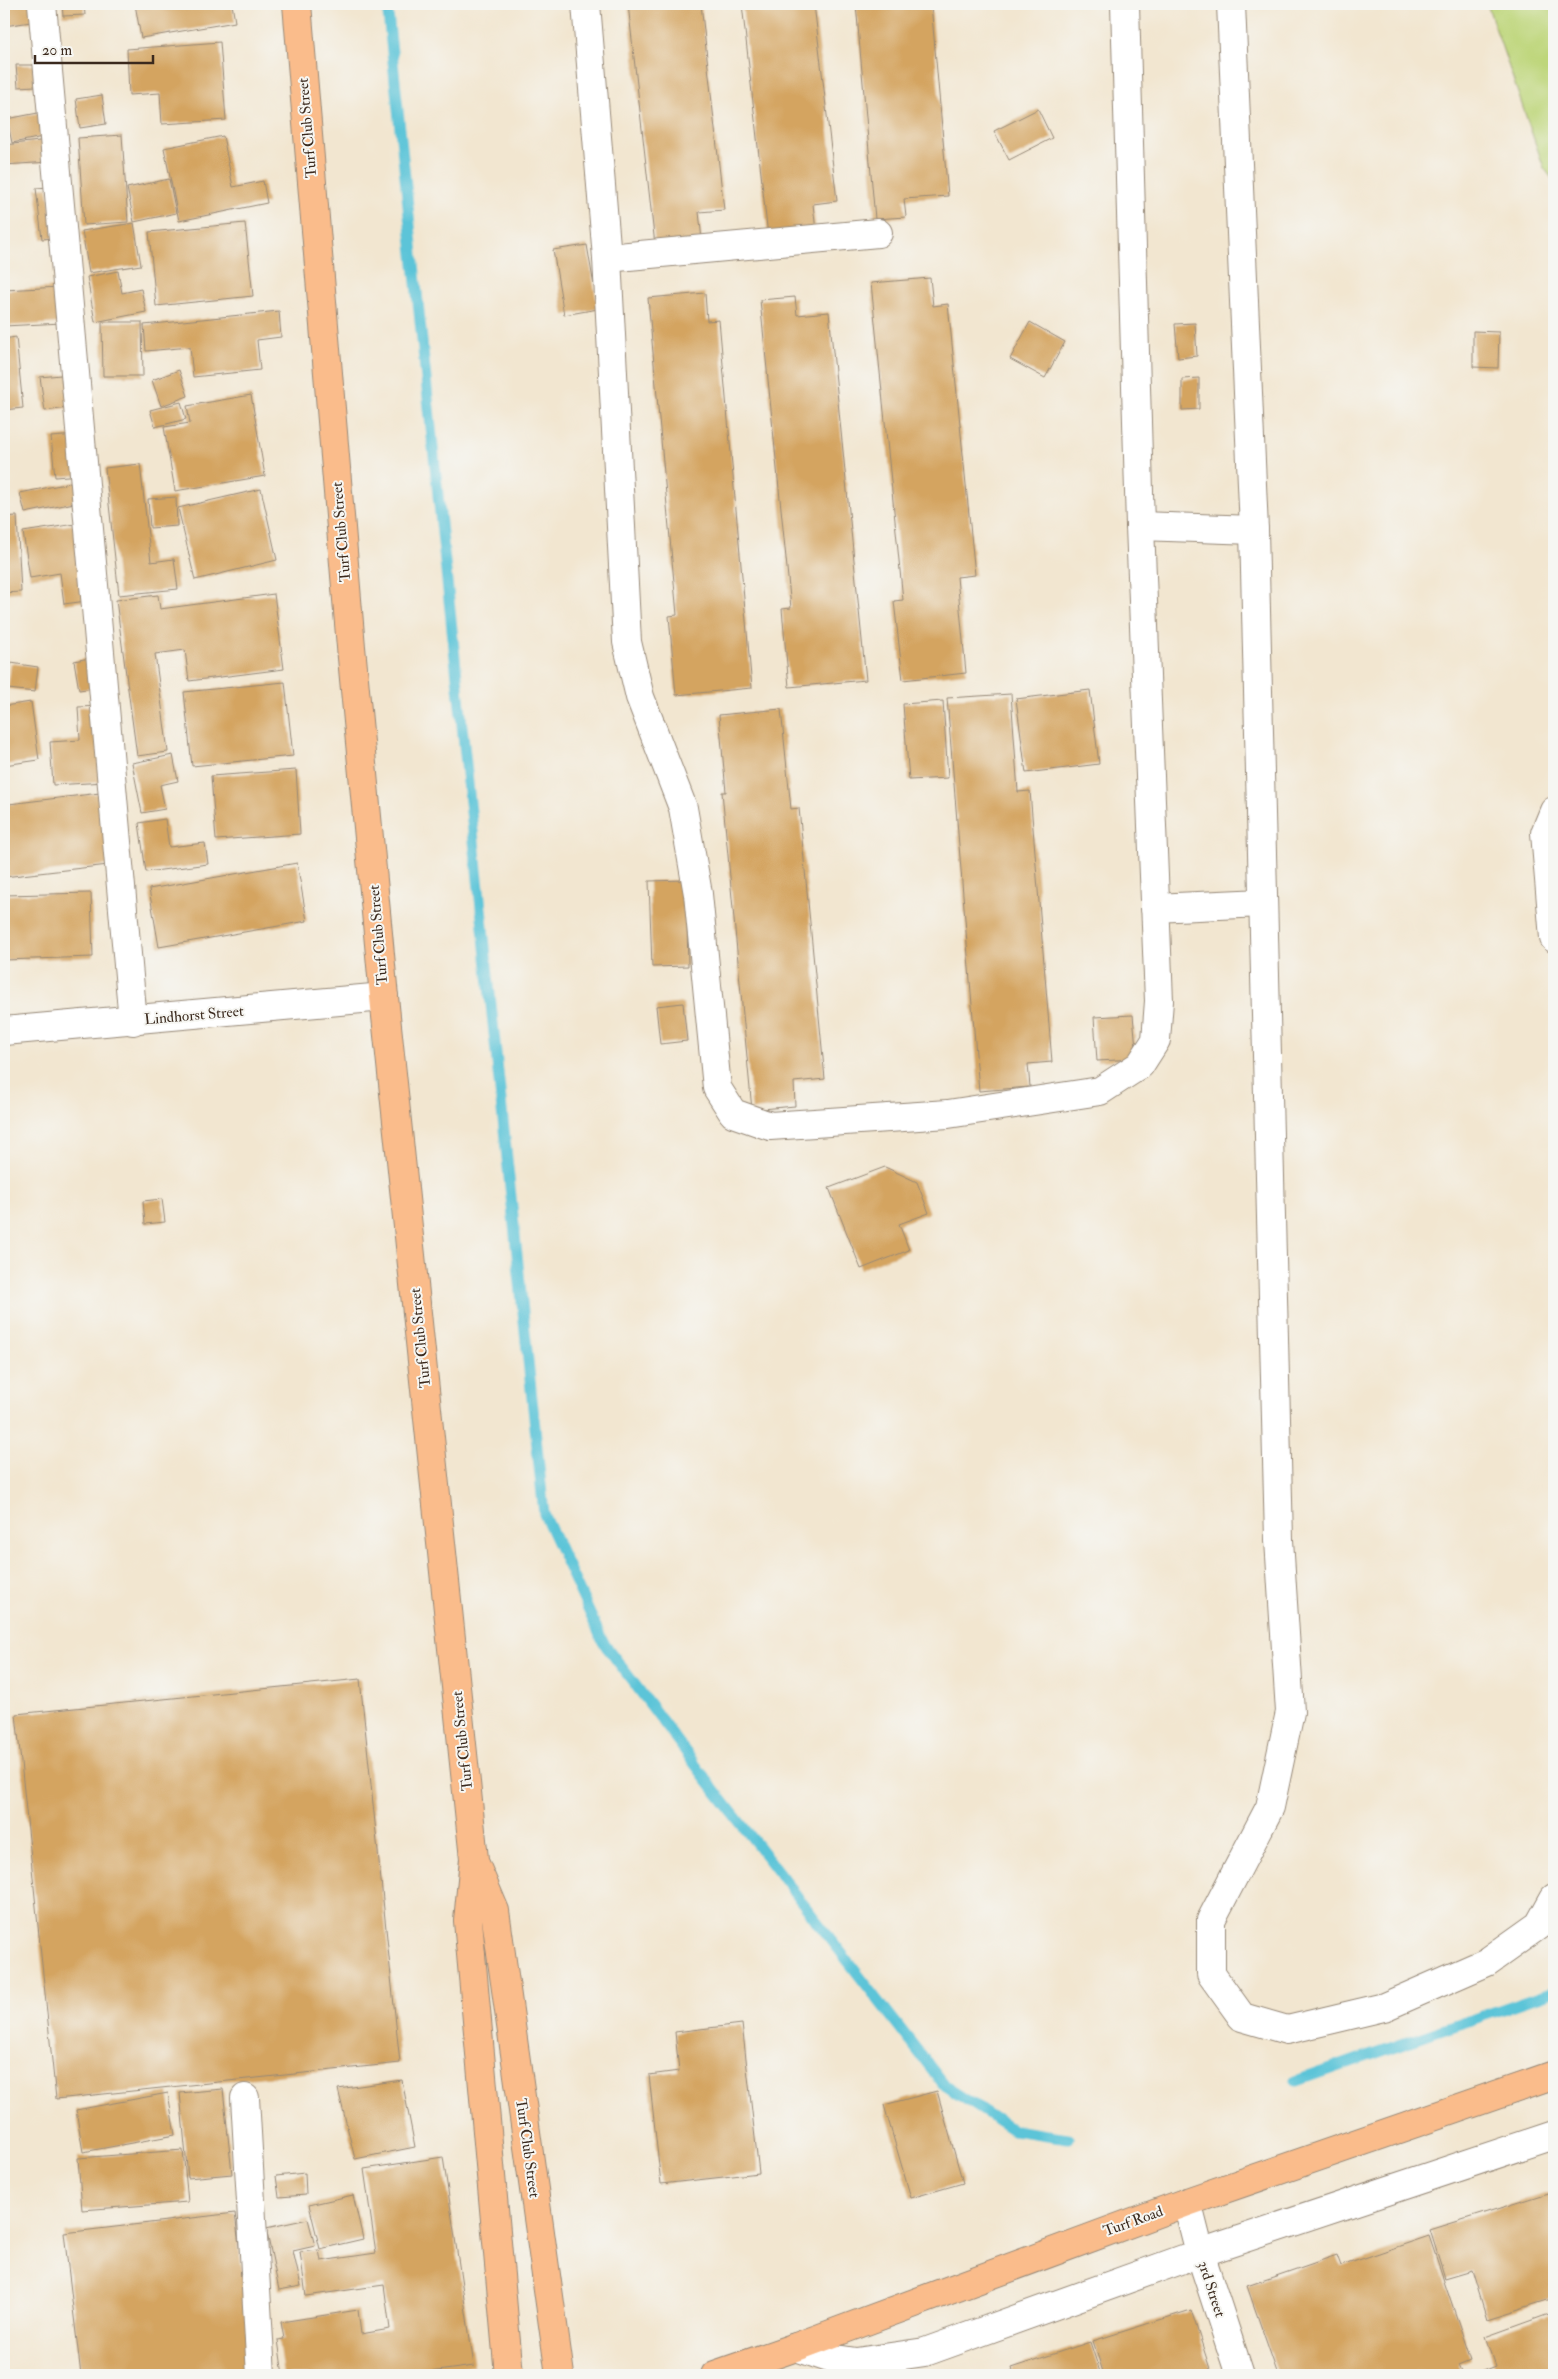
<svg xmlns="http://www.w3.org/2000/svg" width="1558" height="2379" viewBox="0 0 1558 2379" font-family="'IM FELL Double Pica',serif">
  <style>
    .park { fill: #bed67a; stroke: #7c804c }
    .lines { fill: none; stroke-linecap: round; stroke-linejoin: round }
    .stream { stroke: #5cc4d8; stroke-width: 11 }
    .building { fill: #d4a461 }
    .minor-casing { stroke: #968877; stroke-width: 30 }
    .major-casing { stroke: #968877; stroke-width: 30 }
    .minor { stroke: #fff; stroke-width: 28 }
    .major { stroke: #fabc8b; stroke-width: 28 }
    .labels { text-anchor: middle; stroke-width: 4; stroke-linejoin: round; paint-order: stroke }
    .street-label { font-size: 15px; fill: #3b2a1e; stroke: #f6f6f2 }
  </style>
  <rect width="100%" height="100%" fill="#f6f6f2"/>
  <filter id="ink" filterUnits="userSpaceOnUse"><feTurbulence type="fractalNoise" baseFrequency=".02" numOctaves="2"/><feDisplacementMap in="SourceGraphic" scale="10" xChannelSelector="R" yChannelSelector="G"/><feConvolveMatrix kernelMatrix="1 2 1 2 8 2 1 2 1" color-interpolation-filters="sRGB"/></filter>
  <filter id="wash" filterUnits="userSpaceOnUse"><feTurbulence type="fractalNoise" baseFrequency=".0096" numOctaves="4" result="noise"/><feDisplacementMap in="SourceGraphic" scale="20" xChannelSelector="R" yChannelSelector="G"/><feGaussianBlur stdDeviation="1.12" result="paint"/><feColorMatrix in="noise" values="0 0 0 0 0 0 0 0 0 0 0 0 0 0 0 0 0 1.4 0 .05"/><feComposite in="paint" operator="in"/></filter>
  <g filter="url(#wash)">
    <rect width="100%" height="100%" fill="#f2e6d0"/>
    <polygon class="park" points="1487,4 1554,4 1554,181 1544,168"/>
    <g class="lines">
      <g class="stream">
        <polyline points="387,4 544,1514 603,1642 703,1775 945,2086 1013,2130 1068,2138"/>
        <polyline points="1296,2081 1554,1991"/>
      </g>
    </g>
    <g id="blocks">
      <g class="building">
        <polygon points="4,4 35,4 38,21 4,26"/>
        <polygon points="62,4 84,4 85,15 63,16"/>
        <polygon points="135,4 232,4 235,22 141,38"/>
        <polygon points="628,4 701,4 724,210 699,212 702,240 655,245"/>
        <polygon points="742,4 814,4 837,201 813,204 816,231 768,236"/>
        <polygon points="856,4 931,4 948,196 904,199 906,217 875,219"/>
        <polygon points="220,42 226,120 162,124 160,93 129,95 127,49"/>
        <polygon points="16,65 35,65 36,86 18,87"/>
        <polygon points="102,95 106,124 80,128 76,99"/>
        <polygon points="1038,109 1052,138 1009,160 994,131"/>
        <polygon points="43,112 48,136 12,143 7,119"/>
        <polygon points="122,135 128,222 84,225 78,138"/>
        <polygon points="223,136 233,187 263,181 267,203 179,221 164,148"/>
        <polygon points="48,140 50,162 4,165 4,145"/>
        <polygon points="169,179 176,213 134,222 127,188"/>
        <polygon points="48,187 54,238 42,239 36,188"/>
        <polygon points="134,223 141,265 89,273 82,231"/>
        <polygon points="245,223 253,296 156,306 149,232"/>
        <polygon points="587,245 598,309 564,315 553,250"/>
        <polygon points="118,271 122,293 141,289 146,312 95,322 87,277"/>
        <polygon points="930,278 933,306 948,304 975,575 957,577 966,673 903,680 894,601 903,600 871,283"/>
        <polygon points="60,287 62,323 4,326 4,290"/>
        <polygon points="705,293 707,321 719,320 752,688 676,695 669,616 677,615 648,298"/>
        <polygon points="795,297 797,315 829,312 866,680 789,687 782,609 791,608 760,300"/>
        <polygon points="279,311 281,337 257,340 260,370 193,377 190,347 146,351 144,325"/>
        <polygon points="102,322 142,322 143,376 103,376"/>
        <polygon points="1030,322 1065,342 1045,378 1010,359"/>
        <polygon points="1195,323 1197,356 1178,358 1175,324"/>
        <polygon points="1473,331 1499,332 1498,368 1473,367"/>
        <polygon points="16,337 23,408 4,410 4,339"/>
        <polygon points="179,370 188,396 161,406 152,380"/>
        <polygon points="71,374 75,407 45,411 40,377"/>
        <polygon points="1199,378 1199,409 1182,410 1182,379"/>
        <polygon points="251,395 265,476 175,491 164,427 190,423 187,406"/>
        <polygon points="181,402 186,419 155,427 150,410"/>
        <polygon points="76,435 80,475 55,477 51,437"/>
        <polygon points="140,464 151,562 174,559 178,589 119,595 105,468"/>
        <polygon points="80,481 84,501 25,513 20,493"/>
        <polygon points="261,489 277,560 195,580 178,508"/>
        <polygon points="176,497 177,526 150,528 148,499"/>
        <polygon points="17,516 21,592 4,593 4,517"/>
        <polygon points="82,523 94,600 64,604 60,573 30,578 23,532"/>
        <polygon points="274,594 284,669 189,681 185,650 155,654 168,752 137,756 116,600 158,595 160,609"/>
        <polygon points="95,657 101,687 79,690 74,661"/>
        <polygon points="11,663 38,667 35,692 8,689"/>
        <polygon points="4,669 8,684 4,685"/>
        <polygon points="285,682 293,756 192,766 184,692"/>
        <polygon points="1090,690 1099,764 1026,773 1016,699"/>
        <polygon points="1011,694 1018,792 1030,791 1052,1062 1028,1064 1030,1087 979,1091 947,698"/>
        <polygon points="943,701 948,778 909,780 903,704"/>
        <polygon points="31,702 39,760 4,765 4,706"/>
        <polygon points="101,706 106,782 53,785 50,742 80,740 78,707"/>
        <polygon points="781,709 791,809 799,808 825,1079 794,1082 795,1106 752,1110 722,792 726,792 719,715"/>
        <polygon points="173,755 178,781 160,785 165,809 142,813 132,763"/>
        <polygon points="296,770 300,834 216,840 211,776"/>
        <polygon points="7,792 9,804 108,792 117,864 4,877 4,793"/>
        <polygon points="165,819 169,847 205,843 208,864 146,872 139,823"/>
        <polygon points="297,863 307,921 159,947 149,889"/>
        <polygon points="686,880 688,966 652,967 649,881"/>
        <polygon points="91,893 93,957 4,960 4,895"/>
        <polygon points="683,1003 687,1041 660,1044 656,1006"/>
        <polygon points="1133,1015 1137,1059 1097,1061 1094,1017"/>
        <polygon points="885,1167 917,1182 929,1213 899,1224 909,1250 861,1269 829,1188"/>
        <polygon points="162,1199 165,1222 145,1224 143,1201"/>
        <polygon points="360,1679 400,2063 56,2099 16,1714"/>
        <polygon points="742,2024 759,2173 661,2184 649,2075 679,2071 675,2032"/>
        <polygon points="402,2080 415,2147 355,2159 338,2089"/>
        <polygon points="223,2089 232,2174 188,2178 180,2093"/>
        <polygon points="937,2091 963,2183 911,2198 884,2105"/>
        <polygon points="168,2093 175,2135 83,2152 76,2110"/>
        <polygon points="183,2150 188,2202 82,2210 78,2158"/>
        <polygon points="443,2157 474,2366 408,2375 283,2375 278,2340 284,2339 281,2322 358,2310 361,2334 390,2329 384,2285 306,2296 300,2252 319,2250 321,2261 376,2253 364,2169"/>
        <polygon points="305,2173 306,2195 279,2197 276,2176"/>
        <polygon points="1554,2191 1554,2298 1487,2319 1472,2270 1445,2278 1430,2230"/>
        <polygon points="353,2195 363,2239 320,2249 309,2205"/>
        <polygon points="235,2213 255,2375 81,2375 64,2233"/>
        <polygon points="308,2219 315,2246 293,2251 301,2286 279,2290 266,2228"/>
        <polygon points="1429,2236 1471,2360 1459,2365 1463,2375 1278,2375 1247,2286 1337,2255 1341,2266"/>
        <polygon points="1191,2310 1212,2375 1104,2375 1093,2341"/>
        <polygon points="1549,2314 1554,2328 1554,2375 1481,2375 1480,2372 1495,2366 1485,2337"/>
        <polygon points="1090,2342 1101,2375 1013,2375 1011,2368"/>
      </g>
    </g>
  </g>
  <g filter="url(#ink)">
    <use href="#blocks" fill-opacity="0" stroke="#968877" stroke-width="1"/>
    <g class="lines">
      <g class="minor-casing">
        <g id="minor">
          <polyline points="42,4 133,1021"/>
          <polyline points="586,4 607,258 627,642 640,697 683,808 698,894 717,1088 733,1113 770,1126 948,1114 1100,1091 1140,1065 1156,1040 1159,1001 1140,526 1125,4"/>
          <polyline points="1231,4 1254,530 1279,1540 1290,1712 1270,1807 1211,1920 1211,1974 1242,2017 1287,2030 1384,2007 1487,1962 1539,1925 1554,1898"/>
          <polyline points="607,258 878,233"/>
          <polyline points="1140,526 1254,530"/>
          <polyline points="1554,811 1545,833 1554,938"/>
          <polyline points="1155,908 1262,903"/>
          <polyline points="4,1031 384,997"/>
          <polyline points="245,2098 261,2375"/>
          <polyline points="1187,2202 1200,2253 1240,2375"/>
          <polyline points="796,2347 829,2358 856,2362 925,2352 1200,2253 1554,2135"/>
        </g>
      </g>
      <g class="major-casing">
        <g id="major">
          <polyline points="297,4 351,647 384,997 474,1859 468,1921 509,2375"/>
          <polyline points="476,1866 495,1911 560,2375"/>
          <polyline points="715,2375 796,2347 1187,2202 1554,2075"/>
        </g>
      </g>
      <use href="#minor" class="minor"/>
      <use href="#major" class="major"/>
    </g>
  </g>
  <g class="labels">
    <g class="street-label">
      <text transform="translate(307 128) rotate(-95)" y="5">Turf Club Street</text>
      <text transform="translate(341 532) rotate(-95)" y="5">Turf Club Street</text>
      <text transform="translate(378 935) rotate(-95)" y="5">Turf Club Street</text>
      <text transform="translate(194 1015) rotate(-5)" y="5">Lindhorst Street</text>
      <text transform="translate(420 1338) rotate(-96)" y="5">Turf Club Street</text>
      <text transform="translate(462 1741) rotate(-96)" y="5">Turf Club Street</text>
      <text transform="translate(528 2148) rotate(82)" y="5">Turf Club Street</text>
      <text transform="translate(1133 2221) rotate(-20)" y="5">Turf Road</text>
      <text transform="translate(1212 2289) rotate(72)" y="5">3rd Street</text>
    </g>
  </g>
  <rect width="1558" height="2379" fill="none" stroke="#f6f6f2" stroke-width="20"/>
  <path d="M35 55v8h118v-8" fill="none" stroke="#3b2a1e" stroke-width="2.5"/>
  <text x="42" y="55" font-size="15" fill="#3b2a1e" stroke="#f6f6f2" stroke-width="4" paint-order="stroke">20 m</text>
</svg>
